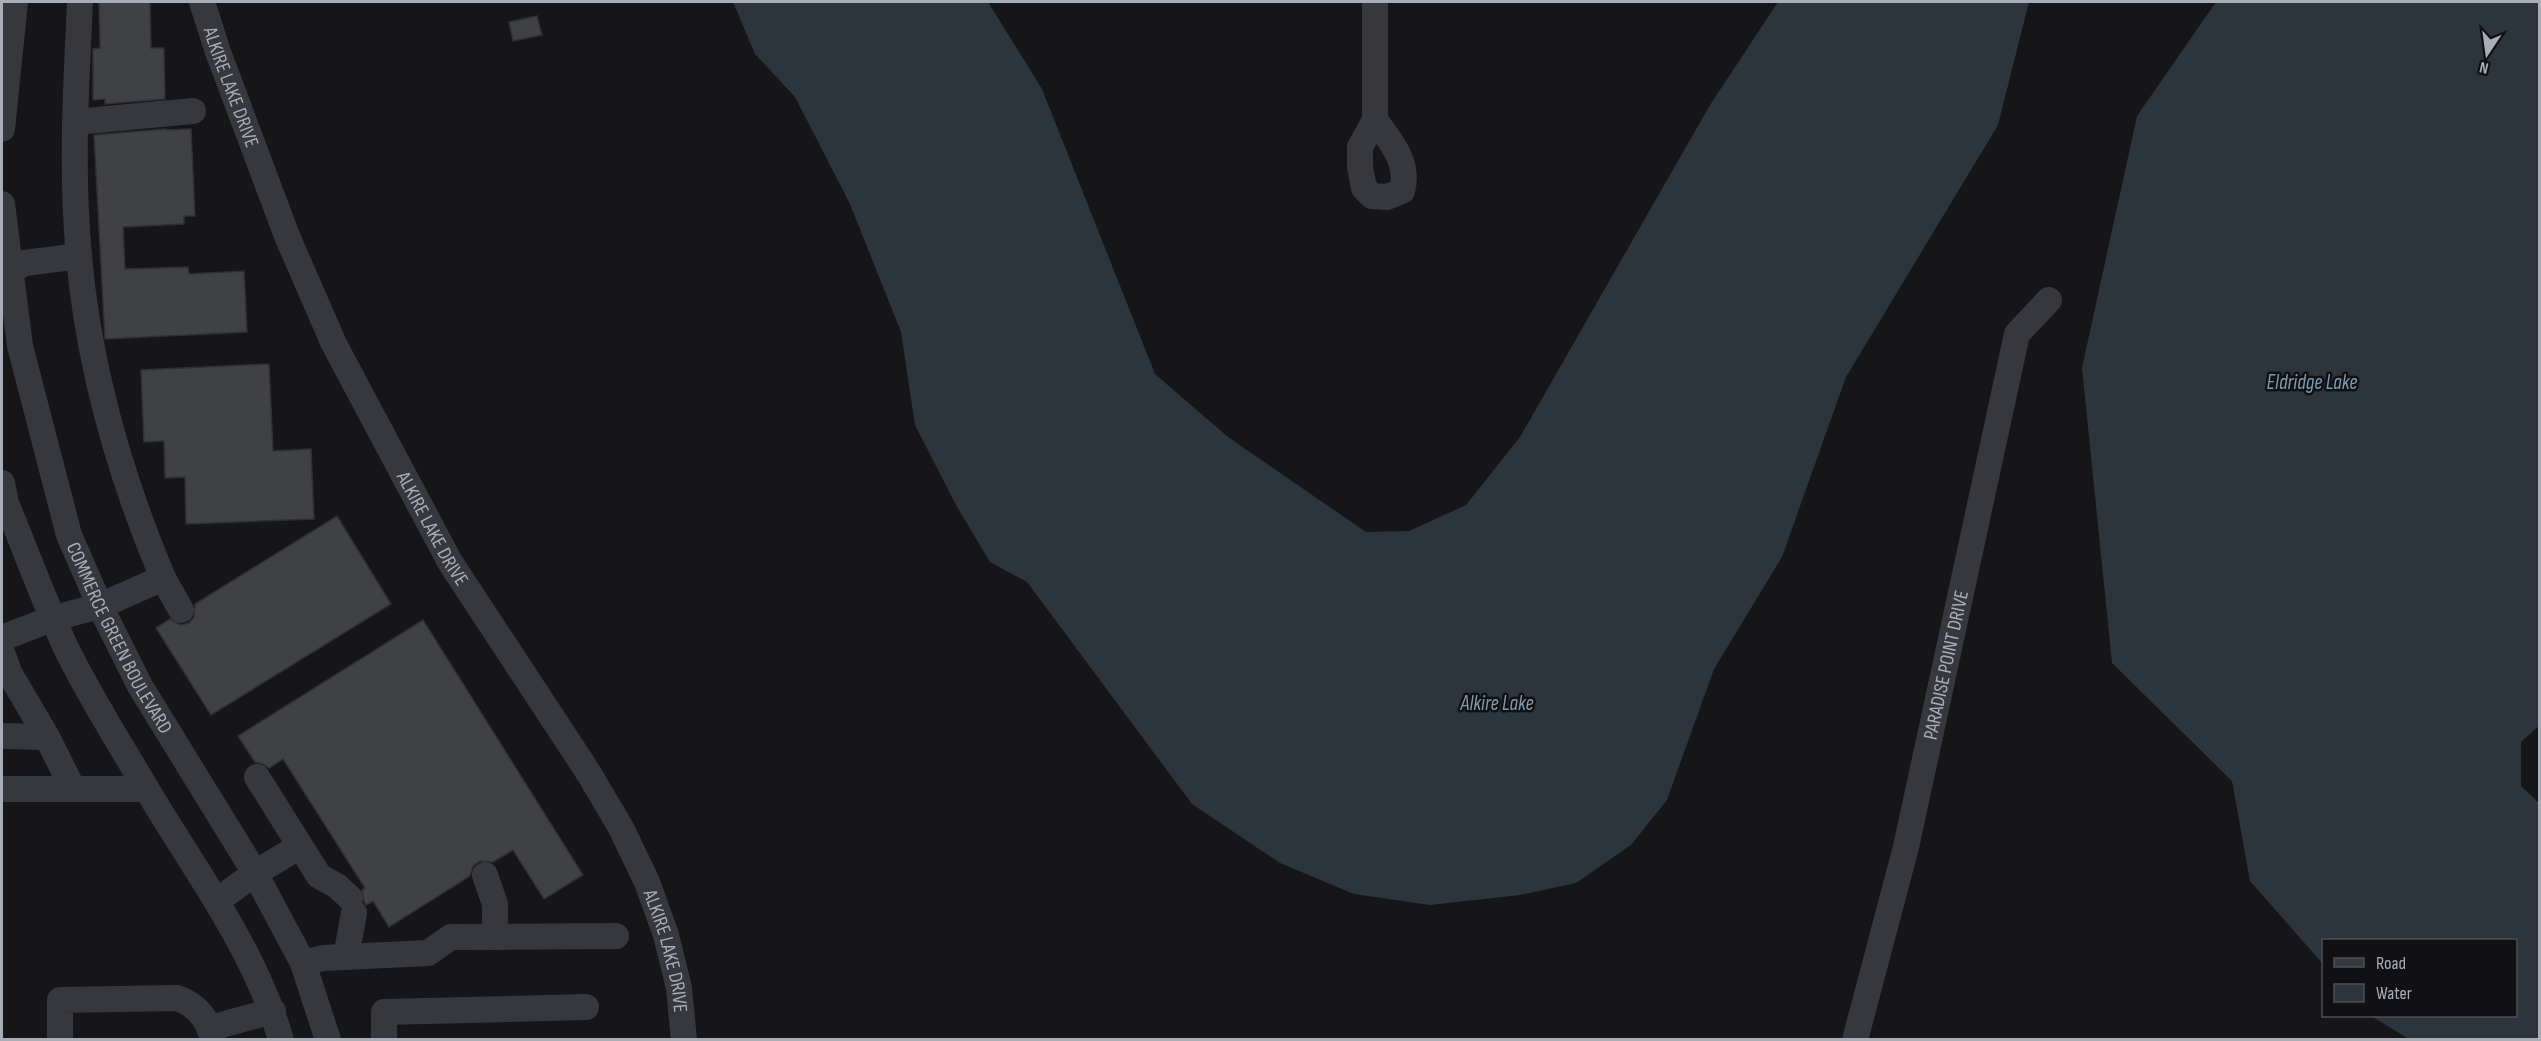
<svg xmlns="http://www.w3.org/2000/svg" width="2541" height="1041" viewBox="0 0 2541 1041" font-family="'Sofia Sans Condensed',sans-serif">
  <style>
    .water { fill: #2c353c }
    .building { fill: #404145; stroke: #303034; stroke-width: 1.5 }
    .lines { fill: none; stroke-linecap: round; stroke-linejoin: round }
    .minor { stroke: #37383d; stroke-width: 26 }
    .labels { text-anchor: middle; stroke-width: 5; stroke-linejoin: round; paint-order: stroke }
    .street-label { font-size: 20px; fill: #a8adb8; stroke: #111113 }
    .water-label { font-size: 21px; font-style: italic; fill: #7f9bb3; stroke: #111113 }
  </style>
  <rect width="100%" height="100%" fill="#161618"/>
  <g class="water">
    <polygon points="733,2 988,2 1042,89 1155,374 1228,437 1366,532 1409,531 1466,505 1520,437 1710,105 1778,2 2029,2 1998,125 1846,377 1782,557 1714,669 1667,800 1631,845 1576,883 1520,895 1430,905 1354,894 1280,863 1192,804 1027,582 990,562 956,505 915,425 901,332 850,204 795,97 755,54"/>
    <polygon points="2216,2 2539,2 2540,725 2521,742 2521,786 2539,803 2539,1039 2409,1039 2371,1016 2516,1016 2516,940 2324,940 2323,964 2250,881 2232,781 2112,663 2082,368 2137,116"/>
  </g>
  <g class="building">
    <polygon points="99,2 150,2 151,48 164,48 165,99 105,104 105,99 93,100 93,49 100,48"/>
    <polygon points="537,16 542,35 513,41 509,22"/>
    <polygon points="166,129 166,130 191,129 195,216 184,216 184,224 123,227 125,269 188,267 189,274 244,271 247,332 105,339 94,135"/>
    <polygon points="269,364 273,451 311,449 314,519 186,524 185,477 165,478 164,441 144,442 141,370"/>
    <polygon points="337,516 391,604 211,715 156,628 170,619 180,625 189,623 194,617 195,604"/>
    <polygon points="423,620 583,875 544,899 513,850 493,862 480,861 473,866 470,876 389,927 373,901 366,905 364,902 362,890 365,888 283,759 269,768 263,764 255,762 238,736"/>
  </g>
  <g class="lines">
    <g class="minor">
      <path id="s1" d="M202,2l16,50 69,184 47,108 116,218 138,210 33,56 26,54 19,53 13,53 5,52"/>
      <path d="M1375,120c16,22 35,43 27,71l-15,6 -15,-1 -8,-8 -4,-21v-20l15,-27v-118"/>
      <polyline points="75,122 193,111"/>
      <polyline points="2,129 15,2"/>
      <path id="s2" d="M2,204l18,142 49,189 31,71 40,80 115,187 48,90 25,77"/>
      <polyline points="2,276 25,263 79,256"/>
      <path d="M2,483l4,20c21,50 39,102 63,151 23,46 51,90 77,134 49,83 108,159 135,252"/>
      <polyline points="163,578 181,610"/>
      <path d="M2,638l52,-20 46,-12 63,-28c-43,-102 -74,-210 -84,-321 -8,-85 -3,-170 1,-255"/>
      <polyline points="2,653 10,674 47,737 73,789"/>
      <polyline points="2,736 47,737"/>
      <polyline points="257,777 319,876 337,886 350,898"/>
      <polyline points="2,789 146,789"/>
      <polyline points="485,875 495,904 495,937"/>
      <polyline points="217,901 255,873 300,846"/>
      <polyline points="346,957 354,913"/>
      <polyline points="303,963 323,958 428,953 451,937 616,936"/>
      <polyline points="210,1028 273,1011"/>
      <path d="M60,1040v-40l117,-2c20,7 31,21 36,42"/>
      <polyline points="384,1040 384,1012 586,1007"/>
      <path id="s3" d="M1855,1040l51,-193 111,-513 32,-34"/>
    </g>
  </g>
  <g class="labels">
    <g class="street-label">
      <text dy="7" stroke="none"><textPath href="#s1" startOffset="90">ALKIRE LAKE DRIVE</textPath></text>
      <text dy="7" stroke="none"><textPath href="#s1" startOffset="576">ALKIRE LAKE DRIVE</textPath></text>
      <text dy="7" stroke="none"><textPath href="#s2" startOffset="453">COMMERCE GREEN BOULEVARD</textPath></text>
      <text dy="7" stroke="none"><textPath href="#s3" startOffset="386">PARADISE POINT DRIVE</textPath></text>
      <text dy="7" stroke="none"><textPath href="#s1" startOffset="1062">ALKIRE LAKE DRIVE</textPath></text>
    </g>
    <g class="water-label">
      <text x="2312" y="389">Eldridge Lake</text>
      <text x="1497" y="710">Alkire Lake</text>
    </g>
  </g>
  <rect width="2541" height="1041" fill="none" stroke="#a8adb8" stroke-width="6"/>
  <rect x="2322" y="939" width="195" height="78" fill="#111113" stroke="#4d4f55" stroke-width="1.5"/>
  <rect x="2334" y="958" width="30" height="9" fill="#37383d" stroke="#4d4f55" stroke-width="1.5"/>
  <text x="2376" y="969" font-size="18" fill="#a8adb8">Road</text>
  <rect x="2334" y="984" width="30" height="18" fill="#2c353c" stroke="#4d4f55" stroke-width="1.5"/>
  <text x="2376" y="999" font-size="18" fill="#a8adb8">Water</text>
  <g transform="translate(2487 54) rotate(193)" stroke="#111113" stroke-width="4.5" paint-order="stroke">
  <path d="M0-4.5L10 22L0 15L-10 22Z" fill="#a8adb8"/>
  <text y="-9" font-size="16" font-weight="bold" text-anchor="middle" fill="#a8adb8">N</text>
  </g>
</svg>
